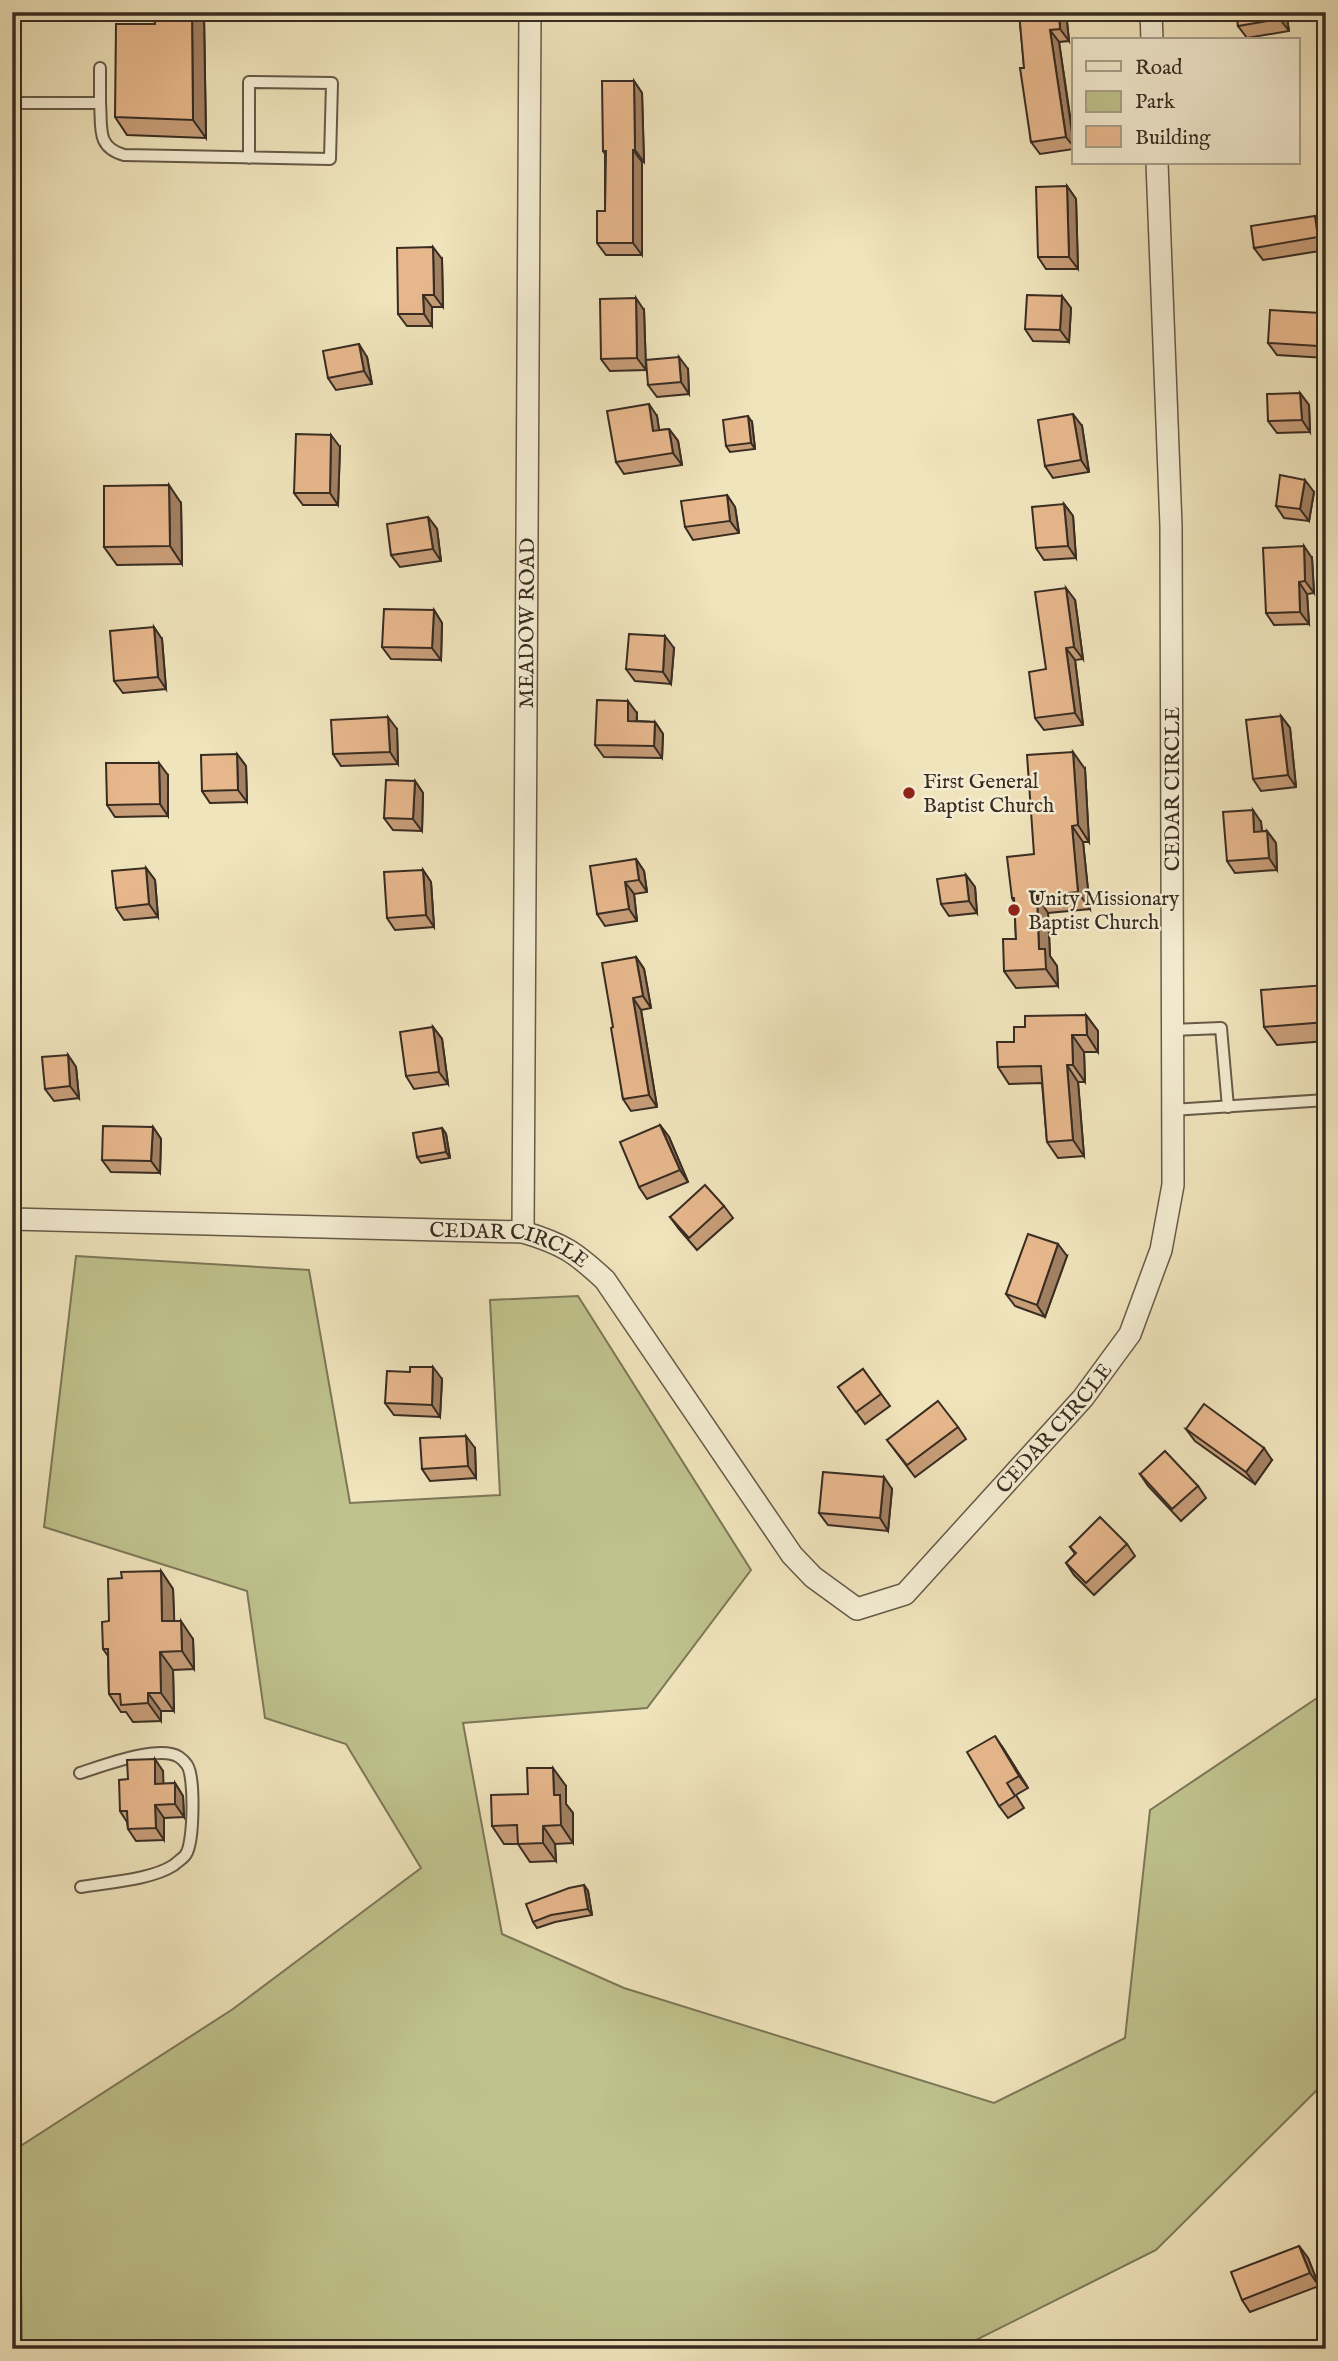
<svg xmlns="http://www.w3.org/2000/svg" width="1338" height="2361" viewBox="0 0 1338 2361" font-family="'IM FELL English',serif">
  <style>
    .green { fill: #bfc28d; stroke: #7c7758; stroke-width: 2 }
    .lines { fill: none; stroke-linecap: round; stroke-linejoin: round }
    .lane-casing { stroke: #665a48; stroke-width: 14 }
    .street-casing { stroke: #665a48; stroke-width: 24 }
    .lane { stroke: #f5edd3; stroke-width: 10 }
    .street { stroke: #f5edd3; stroke-width: 21 }
    .wall { fill: #c89e79; stroke: #382c22; stroke-width: 2 }
    .shaded-wall { fill: #a28163; stroke: #382c22; stroke-width: 2 }
    .building { fill: #e8b88d; stroke: #382c22; stroke-width: 2 }
    .poi-dot { fill: #8f2418; stroke: #f5edd3; stroke-width: 2.5 }
    .labels { text-anchor: middle; stroke-width: 5; stroke-linejoin: round; paint-order: stroke }
    .street-label { font-size: 21px; fill: #382c22; stroke: #f5edd3 }
    .poi-label { font-size: 21px; fill: #382c22; stroke: #f5edd3; text-anchor: start }
  </style>
  <rect width="100%" height="100%" fill="#f0e4bc"/>
  <filter id="stains"><feTurbulence type="fractalNoise" baseFrequency=".00286" numOctaves="4"/><feColorMatrix values="0 0 0 0 .2 0 0 0 0 .09 0 0 0 0 .02 0 0 0 .5 -.17"/></filter>
  <radialGradient id="worn" r=".72"><stop offset=".6" stop-color="#630" stop-opacity="0"/><stop offset="1" stop-color="#630" stop-opacity=".3"/></radialGradient>
  <polygon class="green" points="76,1256 309,1270 350,1503 500,1495 490,1300 578,1296 751,1570 647,1708 463,1723 502,1934 624,1988 994,2103 1125,2038 1150,1810 1326,1692 1326,2081 1156,2250 958,2349 22,2349 19,2147 233,2009 421,1868 346,1744 265,1718 247,1591 44,1527"/>
  <g class="lines">
    <g class="lane-casing">
      <g id="lane">
        <polyline points="100,68 100,103"/>
        <path d="M12,103h88c2,25 -4,44 24,52l206,4 2,-76 -83,-1v76"/>
        <polyline points="1172,1030 1221,1028 1228,1107"/>
        <polyline points="1172,1110 1326,1100"/>
        <path d="M80,1773c22,-7 79,-29 99,-16 3,2 6,5 8,8 8,11 7,77 -1,89 -2,4 -9,8 -12,11 -23,15 -65,17 -93,22"/>
      </g>
    </g>
    <g class="street-casing">
      <g id="street">
        <polyline points="1151,12 1152,40"/>
        <path id="s1" d="M12,1219l511,13c40,12 52,20 82,48l187,275 21,22 44,32 48,-15 178,-196 47,-64 31,-84 12,-65 -2,-659 -14,-363"/>
        <path id="s2" d="M523,1232l7,-1220"/>
      </g>
    </g>
    <use href="#lane" class="lane"/>
    <use href="#street" class="street"/>
  </g>
  <g class="wall">
    <polygon points="154,12 257,12 257,14 204,16 206,138 127,135 115,117 155,24"/>
    <polygon points="1019,12 1066,12 1069,41 1059,42 1074,142 1074,149 1040,154 1031,142"/>
    <polygon points="1286,12 1289,31 1247,38 1238,26"/>
    <polygon points="634,81 642,93 644,162 642,162 642,255 606,255 597,243 605,211 605,154 603,151"/>
    <polygon points="1067,186 1076,199 1078,269 1046,269 1038,257"/>
    <polygon points="1323,228 1326,250 1263,260 1254,248"/>
    <polygon points="442,259 443,307 432,307 432,326 407,326 398,314"/>
    <polygon points="1062,296 1071,308 1069,342 1033,341 1025,329"/>
    <polygon points="644,310 646,370 610,371 601,359"/>
    <polygon points="1326,322 1326,358 1277,355 1268,343"/>
    <polygon points="367,357 372,384 336,390 328,378"/>
    <polygon points="688,369 689,394 657,397 648,385"/>
    <polygon points="1300,393 1309,405 1310,432 1277,433 1268,421"/>
    <polygon points="657,416 659,430 669,429 678,441 682,465 624,474 616,462"/>
    <polygon points="752,422 755,449 730,452 726,446"/>
    <polygon points="1082,426 1089,472 1053,478 1045,466"/>
    <polygon points="340,447 338,505 303,505 294,493"/>
    <polygon points="1314,492 1309,521 1284,518 1276,506"/>
    <polygon points="727,495 735,507 739,533 693,540 685,527"/>
    <polygon points="181,503 182,564 117,565 104,547"/>
    <polygon points="1064,504 1073,516 1076,558 1044,560 1036,548"/>
    <polygon points="428,517 437,529 441,561 400,567 391,555"/>
    <polygon points="1312,558 1314,593 1307,594 1309,624 1274,625 1266,613"/>
    <polygon points="1075,600 1083,659 1075,660 1083,725 1044,730 1035,718"/>
    <polygon points="434,610 442,623 441,660 391,659 382,647"/>
    <polygon points="162,639 166,689 123,693 114,681"/>
    <polygon points="674,648 671,684 635,681 626,669"/>
    <polygon points="637,713 637,721 655,722 663,734 662,758 604,757 595,745"/>
    <polygon points="1281,716 1290,728 1296,787 1261,791 1253,779"/>
    <polygon points="397,729 398,764 341,766 333,754"/>
    <polygon points="237,754 246,766 247,802 210,803 202,791"/>
    <polygon points="1085,769 1089,842 1083,842 1090,909 1048,913 1050,956 1057,966 1058,986 1016,988 1004,971 1016,939 1014,902 1012,898 1034,854"/>
    <polygon points="168,775 168,816 115,817 107,805"/>
    <polygon points="415,781 423,793 422,831 393,830 384,818"/>
    <polygon points="1261,822 1262,831 1267,831 1276,843 1277,870 1235,873 1227,861"/>
    <polygon points="636,859 644,871 647,892 634,894 637,921 605,926 597,914"/>
    <polygon points="146,868 155,880 158,917 124,920 116,908"/>
    <polygon points="423,870 431,882 434,927 395,930 387,918"/>
    <polygon points="966,875 975,887 977,913 949,916 941,904"/>
    <polygon points="636,957 644,969 651,1008 641,1010 657,1107 631,1111 623,1099 613,1027"/>
    <polygon points="1326,985 1326,1041 1277,1045 1264,1027"/>
    <polygon points="1086,1015 1098,1031 1098,1052 1084,1052 1085,1082 1078,1082 1084,1156 1058,1158 1047,1142 1042,1083 1009,1084 998,1067 1025,1027"/>
    <polygon points="433,1027 442,1039 448,1084 414,1089 406,1076"/>
    <polygon points="68,1055 76,1067 79,1098 54,1101 45,1089"/>
    <polygon points="660,1125 669,1137 688,1182 647,1199 639,1187"/>
    <polygon points="153,1127 161,1139 160,1173 111,1172 102,1160"/>
    <polygon points="442,1128 446,1134 450,1158 421,1163 417,1157"/>
    <polygon points="724,1206 733,1218 697,1250 679,1229 670,1217"/>
    <polygon points="1067,1256 1045,1317 1015,1306 1006,1294"/>
    <polygon points="863,1369 890,1406 865,1424 838,1387"/>
    <polygon points="442,1379 440,1417 394,1415 385,1403"/>
    <polygon points="958,1427 966,1439 915,1477 887,1440"/>
    <polygon points="1186,1429 1272,1460 1255,1484 1195,1441"/>
    <polygon points="475,1448 476,1478 430,1481 422,1469"/>
    <polygon points="1140,1474 1198,1486 1206,1498 1181,1521 1148,1486"/>
    <polygon points="892,1489 888,1531 828,1525 819,1513"/>
    <polygon points="1127,1544 1135,1556 1094,1595 1074,1575 1066,1563 1075,1554 1070,1547"/>
    <polygon points="161,1571 173,1589 174,1621 193,1639 194,1669 173,1670 174,1711 161,1711 161,1721 133,1722 126,1712 121,1712 109,1694 108,1656 103,1649 122,1578"/>
    <polygon points="1003,1748 1028,1788 1016,1795 1024,1808 1008,1818 999,1806"/>
    <polygon points="163,1771 163,1784 175,1783 183,1796 184,1817 164,1818 164,1840 136,1841 128,1829 127,1822 120,1811 128,1779"/>
    <polygon points="566,1786 566,1804 573,1813 573,1843 555,1844 556,1861 530,1862 518,1844 504,1844 492,1826 528,1794"/>
    <polygon points="584,1885 588,1891 592,1915 555,1922 537,1928 533,1922"/>
    <polygon points="1299,2246 1308,2258 1319,2286 1250,2312 1242,2300"/>
  </g>
  <g class="shaded-wall">
    <polygon points="192,12 202,12 204,16 206,138 193,120"/>
    <polygon points="1059,12 1066,12 1069,41 1060,29"/>
    <polygon points="1279,12 1286,12 1289,31 1280,19"/>
    <polygon points="1050,30 1059,42 1074,147 1066,137"/>
    <polygon points="634,81 642,93 644,162 635,150"/>
    <polygon points="633,150 642,162 642,255 633,243"/>
    <polygon points="1067,186 1076,199 1078,269 1069,257"/>
    <polygon points="1315,216 1323,228 1326,248 1318,237"/>
    <polygon points="433,247 442,259 443,307 434,295"/>
    <polygon points="423,295 432,307 432,326 424,314"/>
    <polygon points="1062,296 1071,308 1069,342 1060,330"/>
    <polygon points="636,298 644,310 646,370 637,358"/>
    <polygon points="1320,313 1326,322 1326,358 1318,346"/>
    <polygon points="359,344 367,357 372,384 364,371"/>
    <polygon points="679,357 688,369 689,394 681,382"/>
    <polygon points="1300,393 1309,405 1310,432 1302,420"/>
    <polygon points="649,404 657,416 661,443 653,431"/>
    <polygon points="1073,414 1082,426 1089,472 1081,460"/>
    <polygon points="748,416 752,422 755,449 751,443"/>
    <polygon points="669,429 678,441 682,465 673,453"/>
    <polygon points="331,435 340,447 338,505 330,493"/>
    <polygon points="1305,480 1314,492 1309,521 1300,509"/>
    <polygon points="169,485 181,503 182,564 170,546"/>
    <polygon points="727,495 735,507 739,533 730,521"/>
    <polygon points="1064,504 1073,516 1076,558 1068,546"/>
    <polygon points="428,517 437,529 441,561 433,549"/>
    <polygon points="1304,546 1312,558 1314,593 1305,581"/>
    <polygon points="1299,582 1307,594 1309,624 1300,612"/>
    <polygon points="1066,588 1075,600 1083,659 1074,647"/>
    <polygon points="434,610 442,623 441,660 432,648"/>
    <polygon points="154,627 162,639 166,689 158,677"/>
    <polygon points="665,636 674,648 671,684 663,672"/>
    <polygon points="1066,648 1075,660 1083,725 1075,713"/>
    <polygon points="628,701 637,713 636,733 628,721"/>
    <polygon points="1281,716 1290,728 1296,787 1288,775"/>
    <polygon points="388,717 397,729 398,764 390,752"/>
    <polygon points="655,722 663,734 662,758 654,746"/>
    <polygon points="1073,752 1085,769 1089,842 1078,825"/>
    <polygon points="237,754 246,766 247,802 238,790"/>
    <polygon points="159,763 168,775 168,816 160,804"/>
    <polygon points="415,781 423,793 422,831 413,819"/>
    <polygon points="1253,810 1261,822 1263,844 1254,832"/>
    <polygon points="1072,826 1083,842 1090,909 1078,892"/>
    <polygon points="1267,831 1276,843 1277,870 1269,858"/>
    <polygon points="636,859 644,871 647,892 639,880"/>
    <polygon points="146,868 155,880 158,917 149,904"/>
    <polygon points="423,870 431,882 434,927 426,915"/>
    <polygon points="966,875 975,887 977,913 969,901"/>
    <polygon points="625,882 634,894 637,921 629,909"/>
    <polygon points="1037,896 1048,913 1050,956 1057,966 1058,986 1046,969 1039,949"/>
    <polygon points="636,957 644,969 651,1008 643,996"/>
    <polygon points="633,998 641,1010 657,1107 649,1095"/>
    <polygon points="1086,1015 1098,1031 1098,1052 1087,1035"/>
    <polygon points="433,1027 442,1039 448,1084 439,1072"/>
    <polygon points="1072,1035 1084,1052 1085,1082 1073,1065"/>
    <polygon points="68,1055 76,1067 79,1098 70,1086"/>
    <polygon points="1067,1065 1078,1082 1084,1156 1073,1140"/>
    <polygon points="660,1125 669,1137 688,1182 680,1170"/>
    <polygon points="153,1127 161,1139 160,1173 151,1161"/>
    <polygon points="442,1128 446,1134 450,1158 446,1152"/>
    <polygon points="1058,1244 1067,1256 1045,1317 1037,1305"/>
    <polygon points="433,1367 442,1379 440,1417 432,1405"/>
    <polygon points="466,1436 475,1448 476,1478 468,1466"/>
    <polygon points="1264,1448 1272,1460 1255,1484 1246,1472"/>
    <polygon points="884,1477 892,1489 888,1531 880,1518"/>
    <polygon points="161,1571 173,1589 175,1639 162,1621"/>
    <polygon points="181,1621 193,1639 194,1669 182,1651"/>
    <polygon points="160,1652 173,1670 174,1711 161,1693"/>
    <polygon points="148,1693 161,1711 161,1721 148,1703"/>
    <polygon points="995,1736 1003,1748 1028,1788 1019,1776"/>
    <polygon points="155,1759 163,1771 164,1796 155,1784"/>
    <polygon points="553,1768 566,1786 566,1804 573,1813 573,1843 561,1825 554,1795"/>
    <polygon points="175,1783 183,1796 184,1817 175,1804"/>
    <polygon points="155,1805 164,1818 164,1840 156,1828"/>
    <polygon points="543,1826 555,1844 556,1861 543,1843"/>
    <polygon points="584,1885 588,1891 592,1915 588,1909"/>
    <polygon points="1299,2246 1308,2258 1319,2286 1310,2273"/>
  </g>
  <g class="building">
    <polygon points="154,12 192,12 193,120 115,117 116,24 155,24"/>
    <polygon points="1019,12 1059,12 1060,29 1050,30 1066,137 1031,142 1020,68 1024,68"/>
    <polygon points="1236,12 1279,12 1280,19 1238,26"/>
    <polygon points="602,81 634,81 635,150 633,150 633,243 597,243 597,211 605,211 606,151 603,151"/>
    <polygon points="1067,186 1069,257 1038,257 1036,187"/>
    <polygon points="1315,216 1318,237 1254,248 1251,226"/>
    <polygon points="433,247 434,295 423,295 424,314 398,314 397,248"/>
    <polygon points="1027,295 1062,296 1060,330 1025,329"/>
    <polygon points="636,298 637,358 601,359 600,299"/>
    <polygon points="1270,310 1320,313 1318,346 1268,343"/>
    <polygon points="359,344 364,371 328,378 323,351"/>
    <polygon points="679,357 681,382 648,385 646,360"/>
    <polygon points="1300,393 1302,420 1268,421 1267,394"/>
    <polygon points="649,404 653,431 669,429 673,453 616,462 607,411"/>
    <polygon points="1073,414 1081,460 1045,466 1038,420"/>
    <polygon points="748,416 751,443 726,446 723,420"/>
    <polygon points="296,434 331,435 330,493 294,493"/>
    <polygon points="1280,475 1305,480 1300,509 1276,506"/>
    <polygon points="169,485 170,546 104,547 104,486"/>
    <polygon points="727,495 730,521 685,527 681,501"/>
    <polygon points="1064,504 1068,546 1036,548 1032,507"/>
    <polygon points="428,517 433,549 391,555 387,524"/>
    <polygon points="1304,546 1305,581 1299,582 1300,612 1266,613 1263,548"/>
    <polygon points="1066,588 1074,647 1066,648 1075,713 1035,718 1029,672 1046,669 1035,592"/>
    <polygon points="384,609 434,610 432,648 382,647"/>
    <polygon points="154,627 158,677 114,681 110,631"/>
    <polygon points="629,634 665,636 663,672 626,669"/>
    <polygon points="597,700 628,701 628,721 655,722 654,746 595,745"/>
    <polygon points="1281,716 1288,775 1253,779 1246,720"/>
    <polygon points="388,717 390,752 333,754 331,720"/>
    <polygon points="1073,752 1078,825 1072,826 1078,892 1037,896 1039,949 1045,949 1046,969 1004,971 1003,939 1016,939 1014,898 1012,898 1007,857 1034,854 1027,755"/>
    <polygon points="237,754 238,790 202,791 201,755"/>
    <polygon points="106,763 159,763 160,804 107,805"/>
    <polygon points="386,780 415,781 413,819 384,818"/>
    <polygon points="1253,810 1254,832 1267,831 1269,858 1227,861 1223,812"/>
    <polygon points="636,859 639,880 625,882 629,909 597,914 590,866"/>
    <polygon points="146,868 149,904 116,908 112,871"/>
    <polygon points="423,870 426,915 387,918 384,872"/>
    <polygon points="966,875 969,901 941,904 937,879"/>
    <polygon points="636,957 643,996 633,998 649,1095 623,1099 611,1028 613,1027 602,963"/>
    <polygon points="1326,985 1326,1022 1264,1027 1261,990"/>
    <polygon points="1086,1015 1087,1035 1072,1035 1073,1065 1067,1065 1073,1140 1047,1142 1041,1066 998,1067 997,1042 1014,1042 1014,1027 1025,1027 1025,1016"/>
    <polygon points="433,1027 439,1072 406,1076 400,1032"/>
    <polygon points="68,1055 70,1086 45,1089 42,1057"/>
    <polygon points="660,1125 680,1170 639,1187 620,1142"/>
    <polygon points="103,1126 153,1127 151,1161 102,1160"/>
    <polygon points="442,1128 446,1152 417,1157 413,1133"/>
    <polygon points="705,1185 724,1206 689,1238 670,1217"/>
    <polygon points="1028,1234 1058,1244 1037,1305 1006,1294"/>
    <polygon points="410,1367 433,1367 432,1405 385,1403 387,1371 410,1372"/>
    <polygon points="863,1369 881,1394 856,1412 838,1387"/>
    <polygon points="938,1401 958,1427 907,1465 887,1440"/>
    <polygon points="1204,1404 1264,1448 1246,1472 1186,1429"/>
    <polygon points="466,1436 468,1466 422,1469 420,1438"/>
    <polygon points="1165,1451 1198,1486 1172,1509 1140,1474"/>
    <polygon points="823,1472 884,1477 880,1518 819,1513"/>
    <polygon points="1100,1517 1127,1544 1086,1583 1066,1563 1076,1553 1070,1547"/>
    <polygon points="161,1571 162,1621 181,1621 182,1651 160,1652 161,1693 148,1693 148,1703 121,1705 120,1694 109,1694 108,1649 103,1649 102,1622 109,1621 108,1579 122,1578 121,1572"/>
    <polygon points="995,1736 1019,1776 1007,1783 1015,1796 999,1806 967,1752"/>
    <polygon points="155,1759 155,1784 175,1783 175,1804 155,1805 156,1828 128,1829 127,1811 120,1811 119,1780 128,1779 127,1760"/>
    <polygon points="527,1768 553,1768 554,1795 560,1795 561,1825 543,1826 543,1843 518,1844 517,1825 492,1826 491,1795 528,1794"/>
    <polygon points="584,1885 588,1909 551,1915 533,1922 526,1904 569,1888"/>
    <polygon points="1299,2246 1310,2273 1242,2300 1231,2272"/>
  </g>
  <g class="poi-dot">
    <circle cx="909" cy="793" r="7"/>
    <circle cx="1014" cy="910" r="7"/>
  </g>
  <g class="labels">
    <g class="street-label">
      <text dy="7" stroke="none"><textPath href="#s2" startOffset="609">MEADOW ROAD</textPath></text>
      <text transform="translate(1172 789) rotate(-90)" y="7">CEDAR CIRCLE</text>
      <text dy="7" stroke="none"><textPath href="#s1" startOffset="500">CEDAR CIRCLE</textPath></text>
      <text dy="7" stroke="none"><textPath href="#s1" startOffset="1298">CEDAR CIRCLE</textPath></text>
    </g>
    <g class="poi-label">
      <text x="923" y="788">First General<tspan x="923" dy="24">Baptist Church</tspan></text>
      <text x="1028" y="905">Unity Missionary<tspan x="1028" dy="24">Baptist Church</tspan></text>
    </g>
  </g>
  <rect width="1338" height="2361" fill="none" stroke="#f0e4bc" stroke-width="42"/>
  <rect x="14" y="14" width="1310" height="2333" fill="none" stroke="#382c22" stroke-width="3.5"/>
  <rect x="21" y="21" width="1296" height="2319" fill="none" stroke="#382c22" stroke-width="2"/>
  <rect x="1072" y="38" width="228" height="126" fill="#f5edd3" stroke="#a9a08c" stroke-width="2"/>
  <rect x="1086" y="61" width="35" height="10" fill="#f5edd3" stroke="#a9a08c" stroke-width="2"/>
  <text x="1135" y="74" font-size="21" fill="#382c22">Road</text>
  <rect x="1086" y="91" width="35" height="21" fill="#bfc28d" stroke="#a9a08c" stroke-width="2"/>
  <text x="1135" y="108" font-size="21" fill="#382c22">Park</text>
  <rect x="1086" y="126" width="35" height="21" fill="#e8b88d" stroke="#a9a08c" stroke-width="2"/>
  <text x="1135" y="144" font-size="21" fill="#382c22">Building</text>
  <rect width="100%" height="100%" filter="url(#stains)"/>
  <rect width="100%" height="100%" fill="url(#worn)"/>
</svg>
